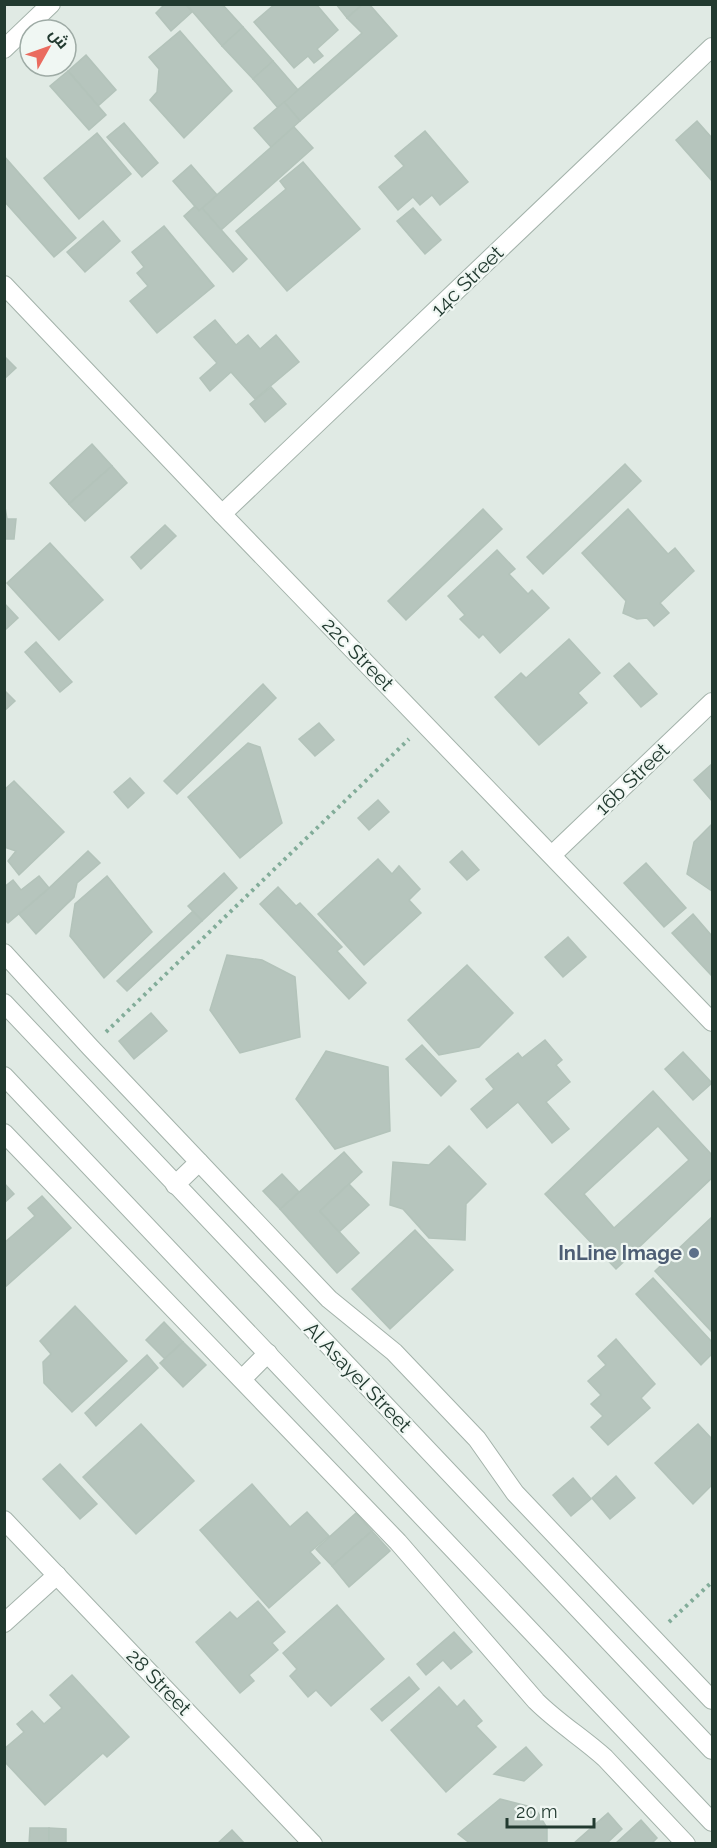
<svg xmlns="http://www.w3.org/2000/svg" width="717" height="1848" viewBox="0 0 717 1848" font-family="Raleway,Cairo,sans-serif">
  <style>
    .building { fill: #b6c5bd; stroke: #b3c3ba; stroke-width: 1.5; fill-rule: evenodd }
    .lines { fill: none; stroke-linecap: round; stroke-linejoin: round }
    .minor-casing { stroke: #a3b2aa; stroke-width: 20 }
    .tertiary-casing { stroke: #a3b2aa; stroke-width: 20 }
    .path { stroke: #82ac99; stroke-width: 4; stroke-dasharray: 3 4.5; stroke-linecap: butt }
    .minor { stroke: #fff; stroke-width: 18 }
    .tertiary { stroke: #fff; stroke-width: 18 }
    .service-dot { fill: #5c6f8a; stroke: #f0f7f3; stroke-width: 2 }
    .labels { text-anchor: middle; stroke-width: 4.5; stroke-linejoin: round; paint-order: stroke }
    .street-label { font-size: 20px; fill: #223a30; stroke: #f0f7f3 }
    .service-label { font-size: 20px; font-weight: bold; fill: #4e5e75; stroke: #f0f7f3; text-anchor: end }
  </style>
  <rect width="100%" height="100%" fill="#e0eae4"/>
  <g class="building">
    <polygon points="165,4 186,4 192,12 171,31 156,13"/>
    <polygon points="186,4 222,4 243,27 222,46"/>
    <polygon points="275,4 316,4 338,30 317,49 323,56 314,63 308,56 294,68 254,22"/>
    <polygon points="336,4 363,4 347,18"/>
    <polygon points="363,4 369,4 397,36 300,121 284,102 362,33 347,18"/>
    <polygon points="243,27 273,61 253,79 222,46"/>
    <polygon points="180,31 232,91 184,138 150,100 157,92 159,69 149,57"/>
    <polygon points="86,55 116,90 98,106 68,71"/>
    <polygon points="273,61 298,90 278,108 253,79"/>
    <polygon points="68,71 106,115 89,130 50,86"/>
    <polygon points="284,102 300,121 271,147 254,128"/>
    <polygon points="697,121 712,138 712,181 676,140"/>
    <polygon points="124,123 158,163 142,177 107,137"/>
    <polygon points="294,127 313,148 221,230 202,208"/>
    <polygon points="425,131 468,182 440,205 432,195 420,205 413,197 398,210 379,187 404,166 395,156"/>
    <polygon points="97,133 131,174 79,219 44,178"/>
    <polygon points="4,156 76,238 54,257 4,201"/>
    <polygon points="303,162 360,229 287,291 236,231 286,189 280,181"/>
    <polygon points="191,165 217,195 199,211 173,181"/>
    <polygon points="195,206 199,211 202,208 247,259 233,272 184,216"/>
    <polygon points="413,208 441,240 425,254 397,221"/>
    <polygon points="103,221 120,241 85,272 67,252"/>
    <polygon points="164,226 214,286 157,333 130,301 148,286 137,273 144,267 132,252"/>
    <polygon points="215,320 236,345 248,335 260,349 276,335 299,362 255,399 231,372 210,391 200,378 217,363 194,337"/>
    <polygon points="4,356 16,368 4,379"/>
    <polygon points="271,387 286,404 265,422 250,404"/>
    <polygon points="92,444 112,466 69,504 50,483"/>
    <polygon points="625,464 641,481 543,574 527,557"/>
    <polygon points="112,466 127,483 85,521 69,504"/>
    <polygon points="4,501 7,519 16,519 14,539 4,539"/>
    <polygon points="483,509 502,529 406,620 388,601"/>
    <polygon points="628,509 668,554 675,548 694,571 660,603 669,613 654,626 647,618 637,619 623,613 626,601 582,553"/>
    <polygon points="165,525 176,536 141,569 131,557"/>
    <polygon points="50,543 103,600 59,640 7,583"/>
    <polygon points="497,550 515,569 509,574 528,594 532,590 549,608 500,653 483,634 479,638 460,619 465,615 448,596"/>
    <polygon points="4,603 18,618 5,630 4,629"/>
    <polygon points="569,639 600,673 578,693 587,703 539,745 495,697 521,673 526,678"/>
    <polygon points="36,642 72,682 60,692 25,652"/>
    <polygon points="629,663 657,694 641,707 614,676"/>
    <polygon points="263,684 276,698 177,794 164,781"/>
    <polygon points="4,690 15,701 4,711"/>
    <polygon points="319,723 334,740 315,756 299,739"/>
    <polygon points="248,743 260,747 282,823 240,858 188,797"/>
    <polygon points="712,764 712,801 694,780"/>
    <polygon points="130,778 144,793 128,808 114,792"/>
    <polygon points="14,781 64,832 19,875 8,861 16,851 4,847 4,790"/>
    <polygon points="378,800 389,812 369,830 358,818"/>
    <polygon points="712,824 712,891 687,874 694,842"/>
    <polygon points="88,851 100,863 77,883 74,897 36,934 19,914 49,888"/>
    <polygon points="462,851 479,870 467,880 450,862"/>
    <polygon points="378,859 392,874 399,866 420,889 409,900 421,913 364,965 318,914"/>
    <polygon points="646,863 686,908 664,927 624,883"/>
    <polygon points="224,873 237,888 202,921 188,906"/>
    <polygon points="39,876 49,888 8,923 4,919 4,887 13,880 21,890"/>
    <polygon points="107,876 152,932 104,978 70,936 75,904"/>
    <polygon points="278,887 296,906 300,903 342,947 337,951 366,983 349,999 260,904"/>
    <polygon points="193,911 202,921 127,991 117,981"/>
    <polygon points="693,914 712,936 712,976 672,933"/>
    <polygon points="568,937 586,957 563,977 545,957"/>
    <polygon points="227,955 262,960 295,977 300,1037 240,1053 210,1010"/>
    <polygon points="467,965 513,1013 479,1047 439,1055 408,1020"/>
    <polygon points="151,1013 167,1031 134,1059 119,1041"/>
    <polygon points="545,1040 562,1060 556,1065 570,1082 546,1102 569,1129 552,1143 518,1102 487,1128 471,1109 494,1089 486,1079 518,1053 522,1058"/>
    <polygon points="422,1045 456,1081 441,1096 406,1059"/>
    <polygon points="326,1051 388,1067 390,1131 335,1149 296,1099"/>
    <polygon points="683,1052 712,1083 693,1100 665,1069"/>
    <path d="M653,1091l59,64v23l-96,91 -71,-75zM658,1126l31,34 -75,68 -30,-34z"/>
    <polygon points="449,1146 486,1184 466,1204 465,1240 429,1238 403,1209 390,1205 393,1162 429,1165"/>
    <polygon points="344,1152 362,1172 320,1211 359,1253 337,1273 280,1209"/>
    <polygon points="282,1174 299,1192 280,1209 263,1191"/>
    <polygon points="4,1183 14,1194 4,1203"/>
    <polygon points="349,1184 369,1205 339,1232 320,1211"/>
    <polygon points="42,1196 71,1228 4,1288 4,1243 35,1216 28,1208"/>
    <polygon points="712,1217 712,1332 655,1271"/>
    <polygon points="415,1230 453,1270 390,1329 352,1289"/>
    <polygon points="653,1278 712,1342 712,1354 701,1365 636,1294"/>
    <polygon points="75,1306 127,1361 72,1412 44,1383 43,1362 51,1354 40,1341"/>
    <polygon points="164,1322 183,1342 165,1359 146,1340"/>
    <polygon points="616,1339 655,1384 641,1398 650,1408 608,1445 591,1427 603,1416 591,1404 601,1395 588,1381 606,1365 598,1356"/>
    <polygon points="183,1342 206,1365 183,1387 160,1363"/>
    <polygon points="147,1355 158,1368 96,1426 85,1413"/>
    <polygon points="141,1424 194,1481 136,1534 83,1477"/>
    <polygon points="698,1424 712,1439 712,1485 693,1504 655,1463"/>
    <polygon points="60,1464 97,1504 80,1519 43,1479"/>
    <polygon points="616,1476 635,1498 610,1519 592,1498"/>
    <polygon points="573,1478 591,1499 571,1516 553,1495"/>
    <polygon points="252,1484 290,1527 307,1512 329,1536 310,1552 320,1563 269,1608 200,1530"/>
    <polygon points="356,1513 372,1531 332,1566 316,1549"/>
    <polygon points="372,1531 390,1551 349,1587 332,1566"/>
    <polygon points="258,1601 285,1632 272,1643 278,1650 249,1675 254,1681 240,1693 196,1642 230,1612 237,1619"/>
    <polygon points="337,1605 384,1659 331,1706 316,1690 308,1697 290,1676 297,1669 283,1653"/>
    <polygon points="454,1632 472,1652 451,1669 443,1660 426,1675 417,1664"/>
    <polygon points="72,1675 129,1737 107,1757 103,1753 45,1805 4,1761 4,1749 24,1732 17,1724 32,1711 44,1724 62,1708 50,1695"/>
    <polygon points="409,1677 419,1689 382,1721 371,1709"/>
    <polygon points="439,1687 457,1707 464,1700 482,1721 476,1726 496,1747 446,1792 391,1730"/>
    <polygon points="526,1747 542,1765 524,1781 494,1774"/>
    <polygon points="500,1799 535,1808 547,1828 547,1844 471,1844 458,1834"/>
    <polygon points="608,1813 622,1829 606,1844 573,1844"/>
    <polygon points="641,1820 657,1838 651,1844 615,1844"/>
    <polygon points="30,1828 49,1828 49,1844 29,1844"/>
    <polygon points="49,1828 66,1829 66,1844 49,1844"/>
    <polygon points="232,1830 245,1844 217,1844"/>
  </g>
  <g class="lines">
    <g class="minor-casing">
      <g id="minor">
        <polyline points="4,49 51,4"/>
        <polyline points="4,285 222,514 712,1022"/>
        <polyline points="222,514 712,47"/>
        <polyline points="552,855 712,702"/>
        <polyline points="4,953 90,1047 329,1299 394,1352 477,1439 515,1493 712,1700"/>
        <path d="M4,1133l394,409 138,159c22,22 47,37 69,57l81,86"/>
        <polyline points="4,1520 313,1844"/>
        <polyline points="4,1623 57,1575"/>
      </g>
    </g>
    <g class="tertiary-casing">
      <g id="tertiary">
        <polyline points="4,1003 712,1750"/>
        <polyline points="4,1076 712,1822"/>
        <polyline points="175,1185 199,1162"/>
        <polyline points="242,1379 268,1353"/>
      </g>
    </g>
    <g class="path">
      <polyline points="106,1032 409,739"/>
      <polyline points="669,1622 712,1582"/>
    </g>
    <use href="#minor" class="minor"/>
    <use href="#tertiary" class="tertiary"/>
  </g>
  <circle class="service-dot" cx="694" cy="1253" r="6"/>
  <g class="labels">
    <g class="street-label">
      <text transform="translate(467 281) rotate(-44)" y="7">14c Street</text>
      <text transform="translate(358 654) rotate(46)" y="7">22c Street</text>
      <text transform="translate(632 779) rotate(-44)" y="7">16b Street</text>
      <text transform="translate(358 1377) rotate(46)" y="7">Al Asayel Street</text>
      <text transform="translate(159 1682) rotate(46)" y="7">28 Street</text>
    </g>
    <g class="service-label">
      <text x="682" y="1260">InLine Image</text>
    </g>
  </g>
  <rect width="717" height="1848" fill="none" stroke="#223a30" stroke-width="12"/>
  <g transform="translate(48 48) rotate(50)"><circle r="28" fill="#f0f7f3" stroke="#9eaba5" stroke-width="1.5"/>
  <path d="M0-4.5L10 22L0 15L-10 22Z" fill="#ea6b5f"/>
  <text y="-9" font-size="16" font-weight="bold" text-anchor="middle" fill="#223a30">ش</text>
  </g>
  <path d="M507 1818v9h87v-9" fill="none" stroke="#223a30" stroke-width="3"/>
  <text x="516" y="1818" font-size="18" fill="#223a30" stroke="#f0f7f3" stroke-width="4.5" paint-order="stroke">20 m</text>
</svg>
